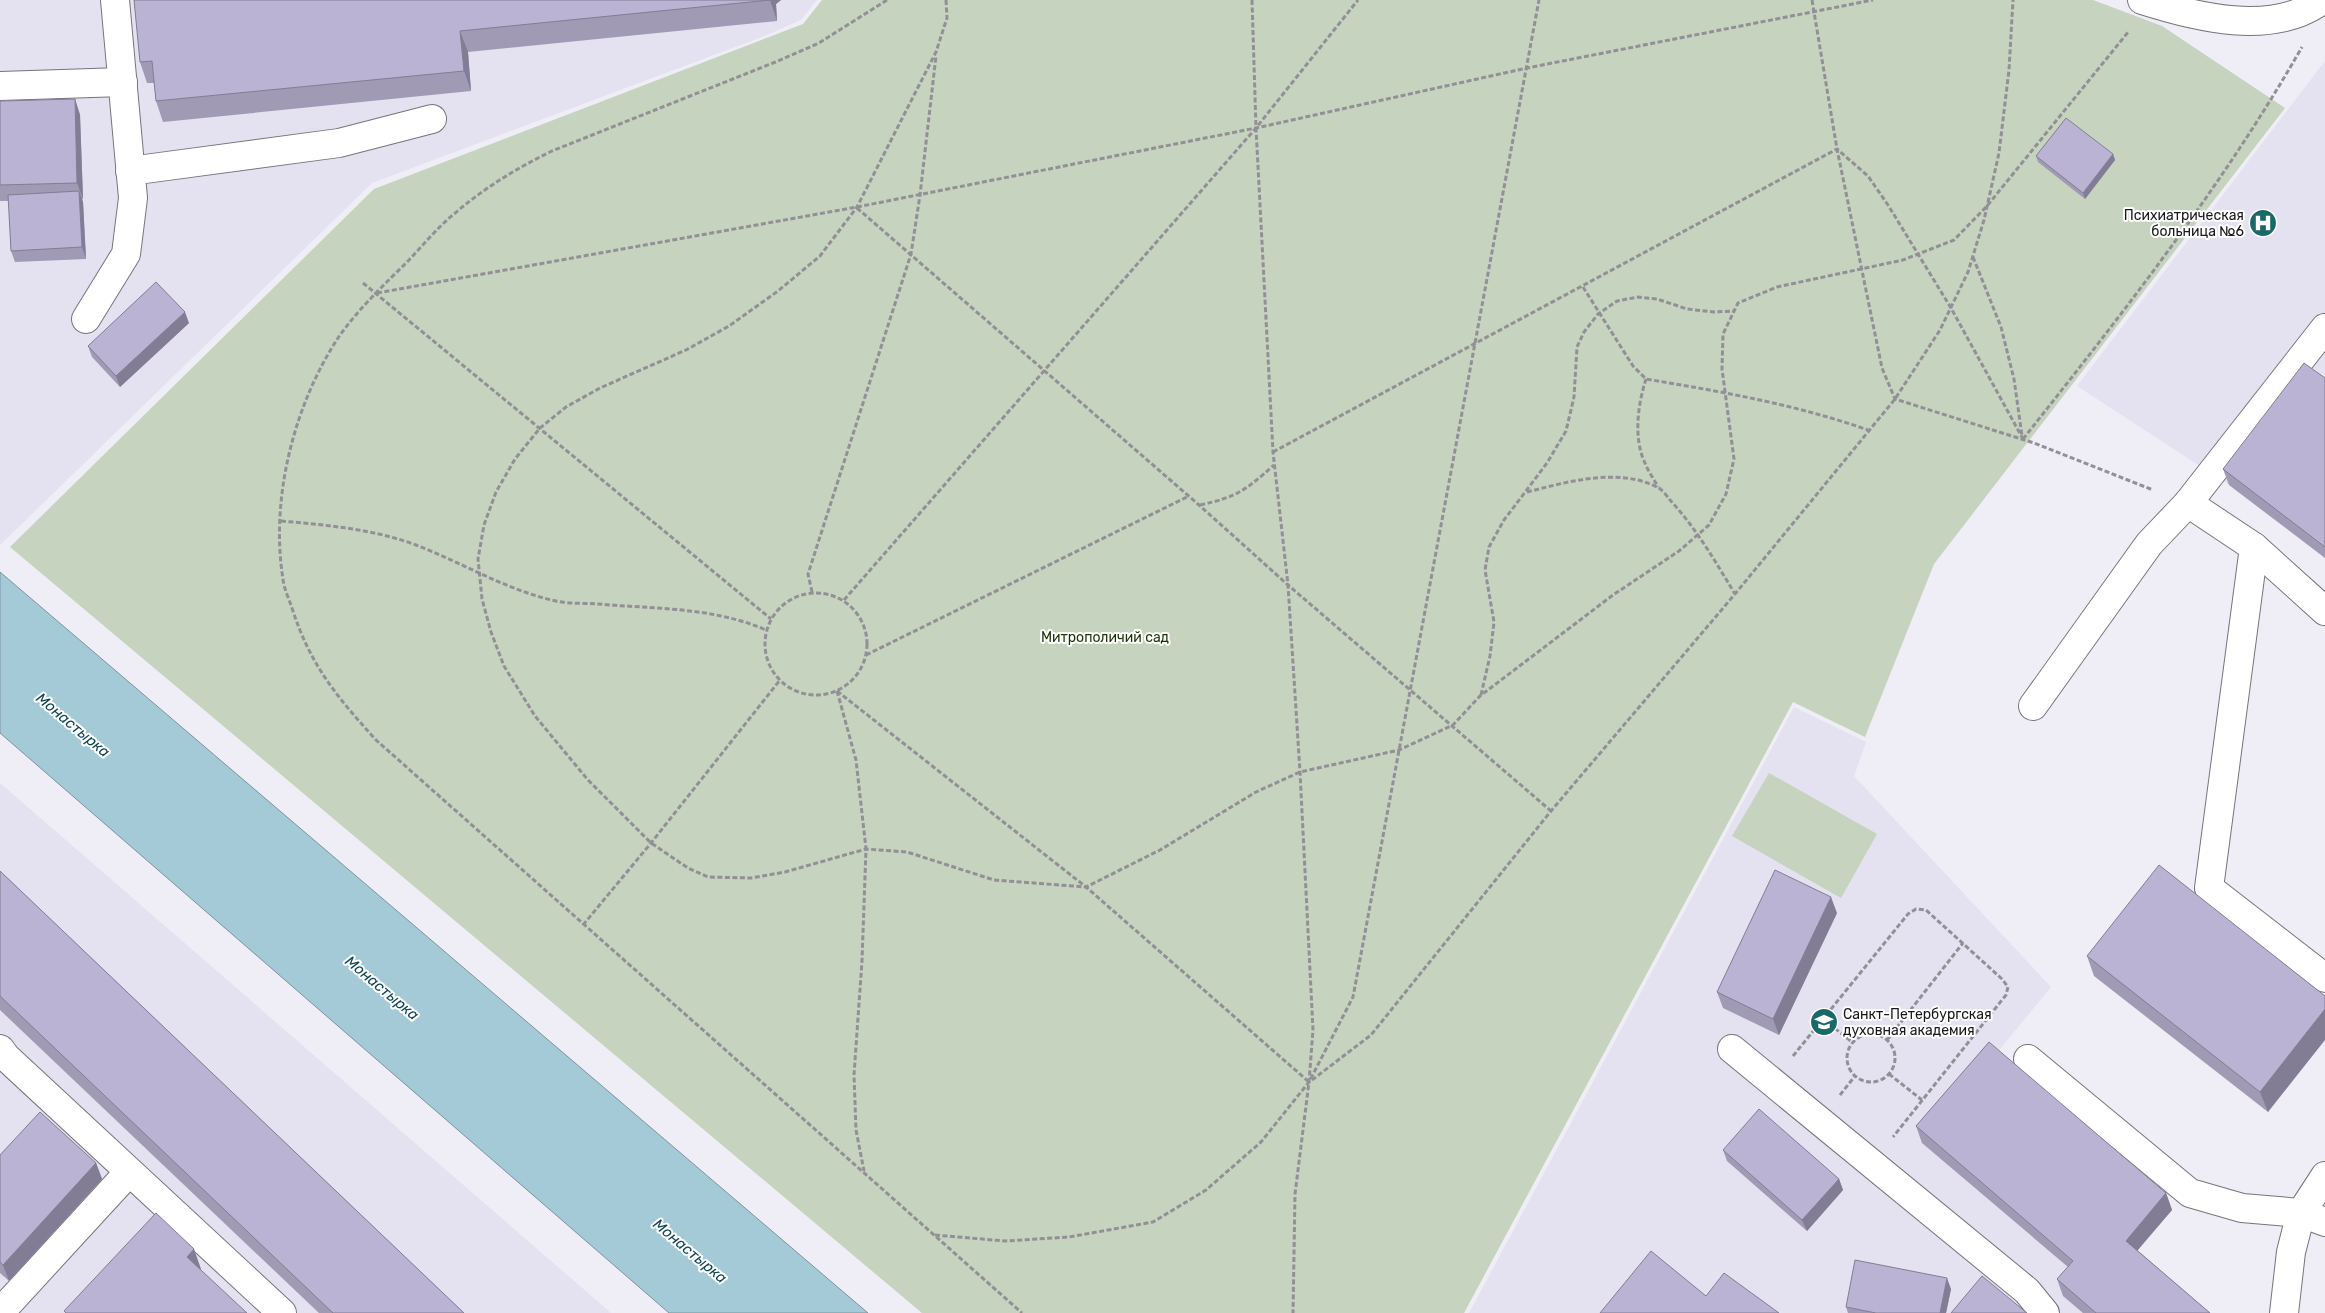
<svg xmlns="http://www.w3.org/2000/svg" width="2325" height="1313" viewBox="0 0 2325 1313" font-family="Rubik,sans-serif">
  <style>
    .built { fill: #e4e1f0 }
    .green { fill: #c6d3bf }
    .water { fill: #a4cad8; stroke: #7a949f }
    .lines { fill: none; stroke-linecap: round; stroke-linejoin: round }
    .minor-casing { stroke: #76747b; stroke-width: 30 }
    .path { stroke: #929096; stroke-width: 3; stroke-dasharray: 5 2.5; stroke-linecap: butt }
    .minor { stroke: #fff; stroke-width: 28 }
    .wall { fill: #a09ab5 }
    .shaded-wall { fill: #827d94 }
    .building { fill: #bab3d3; stroke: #827d94 }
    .labels { text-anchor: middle; stroke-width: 4; stroke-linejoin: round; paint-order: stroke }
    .poi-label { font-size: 14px; fill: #171619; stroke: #fff; text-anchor: end }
    .park-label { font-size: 14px; fill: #1b3306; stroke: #fff }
    .water-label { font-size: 15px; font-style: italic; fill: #0e4454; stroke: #fff }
  </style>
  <rect width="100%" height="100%" fill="#efedf5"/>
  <g class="built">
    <polygon points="0,0 817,0 801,20 762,37 372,183 0,545"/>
    <polygon points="2325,61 2325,558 2229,485 2077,386"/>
    <polygon points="1794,707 1866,742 1854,776 2051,987 1954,1105 2197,1313 1469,1313"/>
    <polygon points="0,783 611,1313 0,1313"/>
  </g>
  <g class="green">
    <polygon points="822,0 2093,0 2162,26 2285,108 1934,564 1865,737 1793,702 1464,1313 922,1313 10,547 374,189 803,24"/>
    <polygon points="1769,773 1877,834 1841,898 1732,836"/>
  </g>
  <polygon class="water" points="0,572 868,1313 669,1313 0,733"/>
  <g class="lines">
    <g class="minor-casing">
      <g id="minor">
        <path d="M2142,0c53,17 131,37 180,0"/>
        <polyline points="0,86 123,82"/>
        <polyline points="130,171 339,143 432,119"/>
        <polyline points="86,319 126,254 133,198 115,0"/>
        <polyline points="2325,328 2188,503 2254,547 2325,611"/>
        <polyline points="2254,547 2209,888 2325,978"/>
        <polyline points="2033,706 2149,544 2188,503"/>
        <polyline points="0,1049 6,1057 282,1313"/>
        <polyline points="1732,1049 2027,1291 2045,1313"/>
        <polyline points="2028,1059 2190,1193 2242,1208 2301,1213 2325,1222"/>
        <polyline points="6,1306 129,1172"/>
        <polyline points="2284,1313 2291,1252 2301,1213 2325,1176"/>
      </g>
    </g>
    <g class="path">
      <path d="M887,0l-68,43 -46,20 -221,88c-35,17 -68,37 -98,63 -16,13 -30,30 -45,46 -23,23 -52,50 -71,78 -44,67 -68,161 -55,241 1,10 6,20 9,29 18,57 45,89 84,132l646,573"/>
      <polyline points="946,0 947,18 936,52 857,207 820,256 778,291 729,326 686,350 600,388 566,407 540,428 515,459 496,492 484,525 478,559 482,599 491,632 504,666 535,716 588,780 651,843 688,868 708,877 751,878 785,872 866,849 907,852 994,880 1086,887 1160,850 1256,792 1300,772 1399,750 1453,725 1480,696 1613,595 1679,551 1709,525 1726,494 1734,459 1722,369 1723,334 1738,303 1777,287 1903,260 1954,240 1987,206 2129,31"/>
      <polyline points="1252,0 1256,128 1273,452 1288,585 1300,772 1313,1030 1309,1082 1295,1194 1293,1313"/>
      <polyline points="1812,0 1837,149 1882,368 1895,399 2034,443 2153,490"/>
      <polyline points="857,208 1199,505 1288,585 1551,811"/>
      <polyline points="1973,257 2001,327 2014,379 2022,436"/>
      <polyline points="363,283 771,619"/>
      <path d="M1583,287l50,79 13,13c77,13 148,25 222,51"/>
      <polyline points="377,293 857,207 1256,128 1527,68 1873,0"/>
      <path d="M1646,379c-8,25 -13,59 -1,84 3,8 9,16 13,24"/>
      <path d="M2023,439c100,-126 199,-252 279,-392"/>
      <polyline points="1273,452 1837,149 1868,176 1888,205 1951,308 2023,439"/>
      <path d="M1527,492c40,-10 90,-25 130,-5 5,2 10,9 13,13 26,28 45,61 65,94"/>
      <path d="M1200,505c37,-8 46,-15 74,-40"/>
      <path d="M281,521c45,4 92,8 135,24 47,18 90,45 140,56 14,3 29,2 42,3 57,5 115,3 168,26"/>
      <polyline points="812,592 808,574 911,254 920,195 936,56"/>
      <circle cx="816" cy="644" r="51"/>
      <polyline points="844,600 1256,128 1358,0"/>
      <polyline points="866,655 1189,496"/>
      <polyline points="837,691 1086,887 1309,1082"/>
      <polyline points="837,691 856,760 866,849 862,961 854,1075 856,1130 864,1171"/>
      <polyline points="1481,695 1490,656 1494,622 1485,570 1489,547 1504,520 1547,463 1566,431 1574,397 1577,347 1584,332 1598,314 1617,301 1638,297 1657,299 1687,309 1714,312 1734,311"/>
      <polyline points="583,925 651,843 780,680"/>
      <polyline points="1823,1019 1852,1042"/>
      <circle cx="1871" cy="1058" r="24"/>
      <polyline points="1887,1040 1963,943"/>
      <polyline points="1793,1056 1908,914 1916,909 1926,910 2002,979 2008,987 2006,995 1893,1137"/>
      <polyline points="1889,1074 1922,1100"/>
      <polyline points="1312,1080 1371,1035 1551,811 1735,594 1895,399 1940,330 1968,272 1984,220 1999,153 2009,70 2013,0"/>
      <polyline points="1840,1095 1855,1076"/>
      <polyline points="935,1235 1005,1241 1069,1237 1153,1222 1206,1190 1261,1142 1309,1082 1353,997 1539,0"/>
    </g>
    <use href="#minor" class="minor"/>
  </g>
  <g class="wall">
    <polygon points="134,0 781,0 776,4 777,21 468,52 471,91 163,122 156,101 154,83 147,83 140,62"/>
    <polygon points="75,99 80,115 83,199 82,199 83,202 86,259 15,262 11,251 9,201 0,201 0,101"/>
    <polygon points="2113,154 2115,160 2085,199 2038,162 2036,156"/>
    <polygon points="189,323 120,387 92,357 88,346"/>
    <polygon points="2325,378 2325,558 2229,485 2223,469"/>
    <polygon points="0,871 464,1313 319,1313 0,1010"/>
    <polygon points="1837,913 1779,1035 1723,1008 1717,992"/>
    <polygon points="2087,956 2325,996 2268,1112 2094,976"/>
    <polygon points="1916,1126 2166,1193 2172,1210 2137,1250 2210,1313 2083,1313 2063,1296 2057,1279 2068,1267 1922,1143"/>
    <polygon points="1723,1150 1839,1179 1843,1190 1807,1231 1727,1161"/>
    <polygon points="0,1155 96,1163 102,1179 9,1281 0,1273"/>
    <polygon points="1951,1289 1946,1313 1848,1313 1846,1307"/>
  </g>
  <g class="shaded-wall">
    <polygon points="770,0 781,0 776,4 777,21"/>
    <polygon points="460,31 468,52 471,91 464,71"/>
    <polygon points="75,99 80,115 83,199 77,183"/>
    <polygon points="2113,154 2115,160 2085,199 2083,193"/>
    <polygon points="79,191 83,202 86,259 82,247"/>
    <polygon points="185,312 189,323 120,387 116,376"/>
    <polygon points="1831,897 1837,913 1779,1035 1773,1019"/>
    <polygon points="2325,1009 2325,1040 2268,1112 2260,1092"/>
    <polygon points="96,1163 102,1179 9,1281 3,1265"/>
    <polygon points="1839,1179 1843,1190 1807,1231 1802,1220"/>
    <polygon points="2166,1193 2172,1210 2132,1257 2126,1241"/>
    <polygon points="194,1249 201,1269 194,1277 187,1257"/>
    <polygon points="1947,1278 1951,1289 1946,1313 1940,1313"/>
  </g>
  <g class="building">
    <polygon points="134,0 770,0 460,31 464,71 156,101 152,61 140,62"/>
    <polygon points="75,99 77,183 0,185 0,101"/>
    <polygon points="2066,118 2113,154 2083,193 2036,156"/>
    <polygon points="79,191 82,247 11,251 8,195"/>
    <polygon points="156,282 185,312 116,376 88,346"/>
    <polygon points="2304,363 2325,378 2325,547 2223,469"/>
    <polygon points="2159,865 2325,996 2325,1009 2260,1092 2087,956"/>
    <polygon points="1775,870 1831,897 1773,1019 1717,992"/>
    <polygon points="0,871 464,1313 333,1313 0,996"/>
    <polygon points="1989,1042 2166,1193 2126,1241 2210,1313 2096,1313 2057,1279 2073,1261 1916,1126"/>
    <polygon points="1759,1109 1839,1179 1802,1220 1723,1150"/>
    <polygon points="40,1112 96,1163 3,1265 0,1262 0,1155"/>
    <polygon points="156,1213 194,1249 187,1257 247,1313 66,1313 64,1311"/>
    <polygon points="1651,1251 1706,1296 1724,1273 1779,1313 1600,1313"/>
    <polygon points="1855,1260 1947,1278 1940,1313 1876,1313 1846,1307"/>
    <polygon points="1982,1276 2027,1313 1951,1313"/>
  </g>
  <defs>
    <g id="hospital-disc" transform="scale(1.4375)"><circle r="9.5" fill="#1a6868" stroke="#fff"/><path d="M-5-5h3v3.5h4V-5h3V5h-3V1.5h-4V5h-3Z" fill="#fff"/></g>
    <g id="university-disc" transform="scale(1.4375)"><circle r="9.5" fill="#1a6868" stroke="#fff"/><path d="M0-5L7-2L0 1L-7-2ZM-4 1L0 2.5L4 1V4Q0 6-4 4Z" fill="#fff"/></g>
  </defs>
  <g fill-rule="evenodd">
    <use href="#hospital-disc" x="2263" y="223"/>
    <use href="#university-disc" x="1824" y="1022"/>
  </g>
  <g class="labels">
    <g class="poi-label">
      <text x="2244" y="220">Психиатрическая<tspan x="2244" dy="16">больница №6</tspan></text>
      <text x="1843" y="1019" text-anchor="start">Санкт-Петербургская<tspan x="1843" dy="16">духовная академия</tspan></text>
    </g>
    <g class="park-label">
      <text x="1105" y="642">Митрополичий сад</text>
    </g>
    <g class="water-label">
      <text transform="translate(73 725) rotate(40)" y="5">Монастырка</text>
      <text transform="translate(382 988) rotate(40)" y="5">Монастырка</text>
      <text transform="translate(690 1251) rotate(40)" y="5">Монастырка</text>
    </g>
  </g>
</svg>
